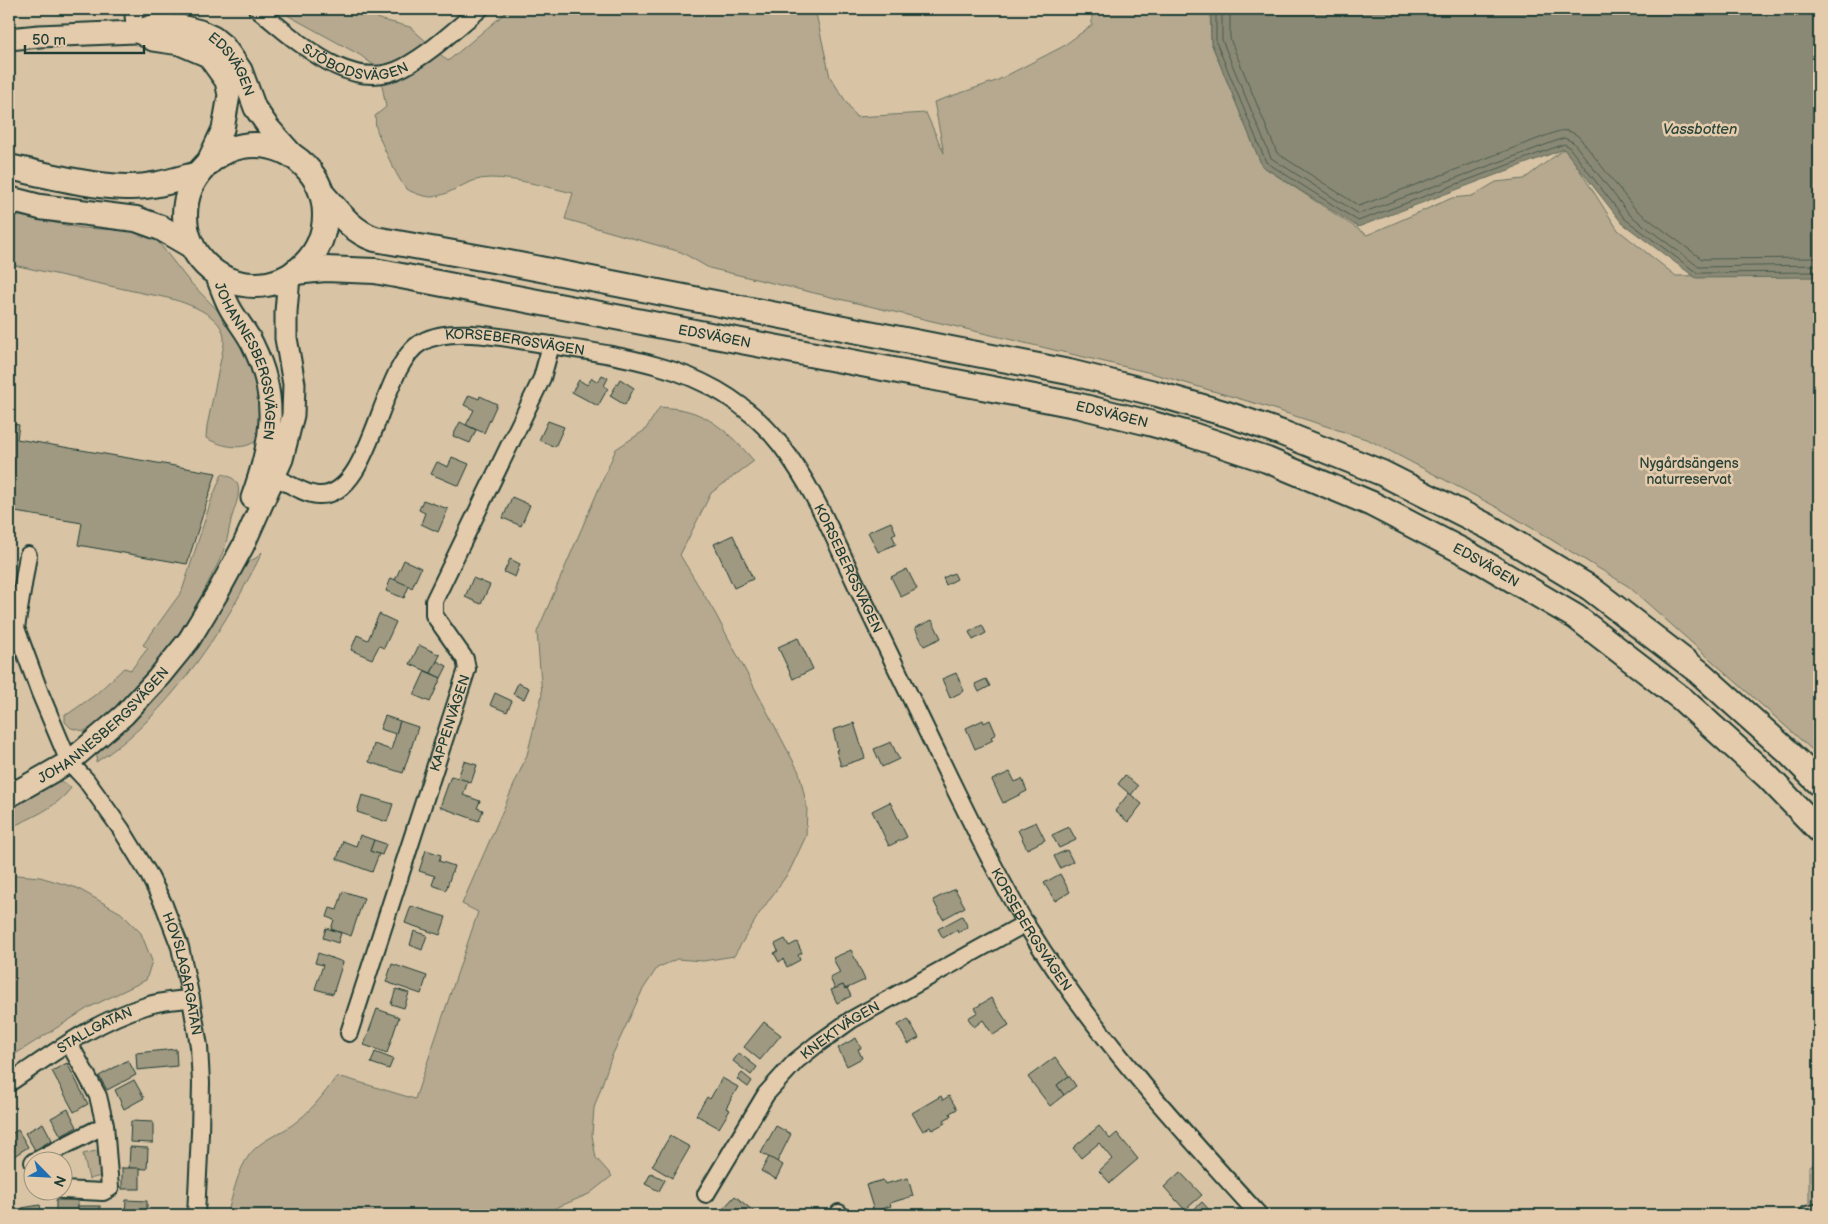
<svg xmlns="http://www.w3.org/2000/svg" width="1828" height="1224" viewBox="0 0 1828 1224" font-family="'Balsamiq Sans',sans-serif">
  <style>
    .green { fill: #b6a990; stroke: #6a7362 }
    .water { fill: #8a8975; stroke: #5f6b5b }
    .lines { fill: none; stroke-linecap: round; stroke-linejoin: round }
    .shore { stroke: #4a5b4e; stroke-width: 1 }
    .building { fill: #9f9981; stroke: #1f3d34 }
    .minor-casing { stroke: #1f3d34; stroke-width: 20 }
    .tertiary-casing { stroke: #1f3d34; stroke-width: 25 }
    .secondary-casing { stroke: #1f3d34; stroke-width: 28 }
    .minor { stroke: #e4cbac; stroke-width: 16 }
    .tertiary { stroke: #e4cbac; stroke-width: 21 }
    .secondary { stroke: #e4cbac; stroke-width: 24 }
    .labels { text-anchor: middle; stroke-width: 5; stroke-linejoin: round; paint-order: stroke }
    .street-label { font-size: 14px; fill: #1f3d34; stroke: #e4cbac }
    .park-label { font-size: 14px; fill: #274239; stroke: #e4cbac }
    .water-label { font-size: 15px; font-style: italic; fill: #2a453a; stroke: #e4cbac }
  </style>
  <rect width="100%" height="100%" fill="#d8c3a5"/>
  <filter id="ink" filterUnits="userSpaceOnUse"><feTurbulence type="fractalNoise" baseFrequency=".02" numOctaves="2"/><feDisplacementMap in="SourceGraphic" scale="10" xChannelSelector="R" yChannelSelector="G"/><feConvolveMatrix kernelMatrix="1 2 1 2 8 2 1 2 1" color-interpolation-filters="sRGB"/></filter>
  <g filter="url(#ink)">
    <g class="green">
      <path d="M280,9h86l13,10 31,8 38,34 62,-52h305l15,68 26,40 70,-4 18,40 -10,-51 62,-21 66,-34 30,-22v-16h118l1,34 51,123 105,69 85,-37 20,-2 24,-14 28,-3 40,-30 11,14 43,67 58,46 143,-2v482l-191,-170 -126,-76 -133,-70 -108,-35 -110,-32 -442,-105 -28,-16 -116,-33 8,-26c-27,-6 -55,-15 -83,-15 -24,0 -37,17 -58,19 -6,0 -20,-4 -25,-8 -9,-8 -28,-50 -31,-62 -1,-4 0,-8 -1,-11l11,-9 -7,-38 -19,-14 -71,-39z"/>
      <path d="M9,214l72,14 58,3 16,7 33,42 44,45 17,32 8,24 2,32 -2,27c-15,12 -36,6 -51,-2l1,-12 17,-82c0,-4 0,-9 -1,-12 -9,-24 -54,-35 -76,-38l-138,-30z"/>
      <path d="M660,407c8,1 16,1 24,3 29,6 52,30 70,51l-43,32 -31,62 35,58 84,159 8,35 -1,29 -17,36 -30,42 -25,42 -31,5 -26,-2 -20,9 -15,23 -31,67 -17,50 -2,27 4,23 16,18 -23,18 -50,21h-312c6,-20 10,-44 23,-61 11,-14 28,-19 42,-29 17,-12 32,-30 44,-48l9,1 70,21 63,-187 -16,-8 65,-149 15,-60 -5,-63 79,-183 29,-19z"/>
      <path d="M222,474c27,6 14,27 9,46 -2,9 -3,17 -6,26 -3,11 -9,21 -14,31 -21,44 -49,83 -83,118 -13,13 -26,29 -44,36l-13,-3 -6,-6v-8h3l27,-19 29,-27 7,2 17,-22 -5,-3 39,-54 29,-90z"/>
      <path d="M262,552c-6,14 -14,27 -21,41 -34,61 -85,132 -145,169l1,-7 4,-7 110,-125 37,-61 8,-4z"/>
      <path d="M58,781l9,3 4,4c-15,20 -40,30 -62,40v-21l44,-25z"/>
      <polygon points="18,875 40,877 77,888 121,913 141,933 152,961 146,980 88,1008 9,1058 9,879"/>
      <polygon points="100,1150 106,1175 89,1179 83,1154"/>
      <polygon points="1819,1163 1819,1198 1809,1203 1809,1166"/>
    </g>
    <polygon class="water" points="1211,9 1819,9 1819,277 1696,278 1622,223 1564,149 1358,227 1262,166 1211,42"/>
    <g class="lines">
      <g class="shore">
        <polyline points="1216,9 1216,42 1266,162 1358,221 1564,144 1568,146 1625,219 1697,273 1819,272"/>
        <polyline points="1222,9 1222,40 1271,158 1359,214 1564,138 1573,142 1630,215 1699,267 1819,265"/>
        <path d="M1230,9v30l47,114 82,53 197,-74c9,-3 16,-1 23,5l56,72 67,50 117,-1"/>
      </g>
    </g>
    <g class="building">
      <polygon points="602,375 608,378 604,386 608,388 598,406 572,392 579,380 587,385 592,378 598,382"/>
      <polygon points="620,379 634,388 625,405 610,396"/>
      <polygon points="469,395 479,399 480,396 497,404 484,433 466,425 474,410 464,405"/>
      <polygon points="548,421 564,427 555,447 539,440"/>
      <polygon points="460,422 476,430 470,443 453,436"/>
      <polygon points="9,423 19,425 17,439 216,473 187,564 78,545 82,523 9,511"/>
      <polygon points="452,457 469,464 459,486 431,474 437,462 448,467"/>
      <polygon points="512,497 530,505 521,526 503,518"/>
      <polygon points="423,500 448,509 438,532 421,524 425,513 419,510"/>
      <polygon points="891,522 896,533 892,535 896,544 878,552 868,532"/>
      <polygon points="733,535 753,579 734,588 714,544"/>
      <polygon points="510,559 520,564 515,577 504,572"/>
      <polygon points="404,560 421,568 412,588 395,580"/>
      <polygon points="907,569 917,589 901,597 891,577"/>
      <polygon points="954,573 957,579 946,585 943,578"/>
      <polygon points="391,578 409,586 404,598 386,591"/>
      <polygon points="473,578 490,585 481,604 465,597"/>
      <polygon points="379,614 396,622 384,648 379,646 372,659 351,650 357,635 368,640"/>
      <polygon points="932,620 941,638 924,646 915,628"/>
      <polygon points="982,625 986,633 973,640 969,632"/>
      <polygon points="798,638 813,669 793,679 778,647"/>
      <polygon points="419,645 440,655 431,673 410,664"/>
      <polygon points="437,661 447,666 441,678 431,673"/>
      <polygon points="425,671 441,678 430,702 414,695"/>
      <polygon points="956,673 964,691 950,698 942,679"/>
      <polygon points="986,679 990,686 979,692 975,684"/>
      <polygon points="518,683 529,688 524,699 513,694"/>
      <polygon points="495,693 512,701 507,712 490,705"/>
      <polygon points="385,716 400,721 396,734 380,729"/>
      <polygon points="983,720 984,723 990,720 996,734 991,737 993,740 975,749 966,728"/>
      <polygon points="400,721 418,727 403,773 369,762 374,744 391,750"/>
      <polygon points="854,723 865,758 841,766 836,750 838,750 833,730"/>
      <polygon points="891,742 899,759 882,767 874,749"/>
      <polygon points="464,761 477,765 471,783 458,778"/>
      <polygon points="1010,772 1015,782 1022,779 1027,791 1003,803 992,780"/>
      <polygon points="1125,775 1138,786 1131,795 1118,784"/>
      <polygon points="451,776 468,781 463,795 480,801 477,808 483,810 479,821 440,807"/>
      <polygon points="1129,793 1142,804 1128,822 1115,811"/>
      <polygon points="362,795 393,804 387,822 357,812"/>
      <polygon points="890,802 907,837 889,846 872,811"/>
      <polygon points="1036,822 1045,840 1027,849 1018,830"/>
      <polygon points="1069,827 1076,840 1059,848 1052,835"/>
      <polygon points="360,835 374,840 370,851 379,854 372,872 337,859 343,841 356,846"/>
      <polygon points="374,840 386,844 382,855 370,851"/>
      <polygon points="426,850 441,855 439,861 454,866 446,890 432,885 435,876 419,871"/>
      <polygon points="1067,850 1073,862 1060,868 1054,856"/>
      <polygon points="1060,874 1070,892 1055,901 1044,883"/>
      <polygon points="955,889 965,907 943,919 933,900"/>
      <polygon points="343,891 364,898 351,936 331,929 334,920 327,917 330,908 337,910"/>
      <polygon points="411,906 446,917 440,935 405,923"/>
      <polygon points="962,916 968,927 958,933 957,930 943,938 938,929"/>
      <polygon points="326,928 341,933 338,943 323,938"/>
      <polygon points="414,931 427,935 422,950 410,945"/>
      <polygon points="785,939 789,946 797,942 802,953 798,955 800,960 787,967 783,959 779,962 774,953 778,951 775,944"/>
      <polygon points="851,950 865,980 845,989 843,985 835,989 830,978 840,973 833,958"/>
      <polygon points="318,953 343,962 333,994 315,989 323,965 315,963"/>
      <polygon points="392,964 427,976 421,994 386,982"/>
      <polygon points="843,985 845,989 847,988 851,996 837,1003 831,990"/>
      <polygon points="396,989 409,993 404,1008 391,1004"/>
      <polygon points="991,998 1009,1025 993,1035 983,1020 974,1027 968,1018 978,1012 975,1008"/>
      <polygon points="377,1009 399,1017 387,1053 364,1045"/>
      <polygon points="908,1019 919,1038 908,1044 898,1025"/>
      <polygon points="764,1022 781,1035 760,1060 744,1047"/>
      <polygon points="856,1038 861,1048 858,1049 862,1058 847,1066 838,1048"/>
      <polygon points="176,1049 177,1066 137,1070 136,1053"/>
      <polygon points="375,1052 393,1059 389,1069 371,1063"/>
      <polygon points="739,1053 757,1067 751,1075 733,1061"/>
      <polygon points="1055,1057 1069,1076 1057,1085 1064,1095 1050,1106 1028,1077"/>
      <polygon points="128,1060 136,1075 107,1090 99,1076"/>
      <polygon points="67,1063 88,1104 74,1112 52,1071"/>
      <polygon points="742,1073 752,1081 748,1087 737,1079"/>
      <polygon points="1069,1076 1076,1086 1064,1095 1057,1085"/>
      <polygon points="722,1078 738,1087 726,1108 730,1110 719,1128 696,1115 707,1097 710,1099"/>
      <polygon points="134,1080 144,1098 124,1109 115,1090"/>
      <polygon points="941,1096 943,1100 949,1096 957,1109 950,1113 951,1116 944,1120 945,1123 932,1130 930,1127 923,1131 912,1113"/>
      <polygon points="68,1109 77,1127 61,1136 51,1118"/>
      <polygon points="131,1121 153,1122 153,1143 130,1142"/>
      <polygon points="43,1123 52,1140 35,1150 25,1133"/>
      <polygon points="776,1126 791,1134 777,1162 761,1153"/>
      <polygon points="1099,1126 1110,1139 1117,1133 1138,1159 1110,1183 1099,1171 1112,1159 1099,1143 1081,1158 1073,1148"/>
      <polygon points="18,1130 28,1147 11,1158 9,1154 9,1135"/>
      <polygon points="670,1136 690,1147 672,1178 652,1166"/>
      <polygon points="130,1147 148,1148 147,1169 129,1168"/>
      <polygon points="769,1157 783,1165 776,1179 761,1171"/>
      <rect x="122" y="1168" width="18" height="21"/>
      <polygon points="1180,1172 1202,1195 1185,1210 1164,1187"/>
      <polygon points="651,1173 665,1180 659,1191 645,1184"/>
      <polygon points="908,1178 913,1196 890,1203 891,1206 874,1211 866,1185 883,1180 885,1184"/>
      <polygon points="735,1196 758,1215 726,1215 721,1211"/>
      <rect x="56" y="1200" width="22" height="15"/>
      <polygon points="126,1200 147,1201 147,1215 125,1215"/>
      <polygon points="1202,1202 1213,1214 1212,1215 1192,1215 1190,1213"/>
      <polygon points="40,1205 42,1215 23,1215 22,1208"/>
      <rect x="78" y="1206" width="22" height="9"/>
    </g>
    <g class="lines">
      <g class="minor-casing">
        <g id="minor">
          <polyline points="133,9 135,32"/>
          <path id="s1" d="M257,9c39,30 93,87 147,58 28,-15 51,-38 76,-58"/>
          <path id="s2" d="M275,477c13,6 29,17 43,18 55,4 61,-130 104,-153 31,-17 88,-3 122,2 38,6 76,11 114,22 48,13 91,39 122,78 36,46 58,104 84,157 28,58 56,116 84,174 25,51 50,102 79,151 65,106 149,198 232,289"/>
          <path id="s3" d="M28,555l-12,73 24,65 29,69 17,18 35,49 27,44 16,32 16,42 11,52 8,47 2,37 -1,50 -4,82"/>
          <path id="s4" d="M349,1033l118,-364 -2,-10 -31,-44v-14l108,-223 9,-33"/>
          <path id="s5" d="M9,1083c43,-29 86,-62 137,-77 14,-5 30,-6 45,-7"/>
          <polyline points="33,1162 105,1125"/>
          <polyline points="62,1190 103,1192 110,1188 105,1125 98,1096 69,1043"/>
          <path id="s6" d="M706,1194l60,-100 30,-33 20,-16 35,-25 175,-97"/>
          <polyline points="839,1213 840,1215"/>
          <polyline points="1807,1215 1819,1212"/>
        </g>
      </g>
      <g class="tertiary-casing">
        <g id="tertiary">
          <polyline points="138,32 153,40 180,44 208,56 226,81 229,95 223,129 206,165"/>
          <path id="s7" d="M9,39l30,-3 96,-4 20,-7 26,1 19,5 13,6 11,9 8,11 9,13 14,38 14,20 25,28"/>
          <path id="s8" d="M215,272c5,12 9,25 15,36 7,13 18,25 24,39 26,53 17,98 -2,151"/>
          <path id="s9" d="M9,796l60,-34 55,-47 34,-37 31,-38 29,-48 25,-46 39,-87 11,-44 1,-31 -8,-46v-26l3,-36"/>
        </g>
      </g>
      <g class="secondary-casing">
        <g id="secondary">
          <circle cx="255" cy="215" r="70"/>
          <path d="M9,167c38,8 78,19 117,20 25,1 49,-7 72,-13"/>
          <path d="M323,195c16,18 29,36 52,44l129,23 565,110 85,21 73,21 55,19 100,40 107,54 101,61 109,84 88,79 32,32"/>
          <polyline points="9,199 40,207 136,219 161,228 192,246"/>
          <path id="s10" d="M295,272l30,-3 50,2 649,124 56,11 69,17 43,12 75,25 105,44 100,52 104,61 106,82 85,77 52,54"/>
        </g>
      </g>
      <use href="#minor" class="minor"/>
      <use href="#tertiary" class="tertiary"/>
      <use href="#secondary" class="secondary"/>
    </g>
  </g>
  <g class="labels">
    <g class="street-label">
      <text dy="5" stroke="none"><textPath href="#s1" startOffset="116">SJÖBODSVÄGEN</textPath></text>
      <text dy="5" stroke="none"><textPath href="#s7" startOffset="241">EDSVÄGEN</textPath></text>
      <text dy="5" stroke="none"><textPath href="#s10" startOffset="426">EDSVÄGEN</textPath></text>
      <text dy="5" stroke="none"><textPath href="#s2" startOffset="335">KORSEBERGSVÄGEN</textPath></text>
      <text dy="5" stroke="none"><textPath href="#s8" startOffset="96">JOHANNESBERGSVÄGEN</textPath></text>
      <text dy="5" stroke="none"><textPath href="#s10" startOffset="831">EDSVÄGEN</textPath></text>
      <text dy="5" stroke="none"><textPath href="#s10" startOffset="1236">EDSVÄGEN</textPath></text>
      <text dy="5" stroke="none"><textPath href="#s2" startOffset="770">KORSEBERGSVÄGEN</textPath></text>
      <text dy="5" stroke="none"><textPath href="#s9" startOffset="119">JOHANNESBERGSVÄGEN</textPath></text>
      <text dy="5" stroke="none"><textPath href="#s4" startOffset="326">KAPPENVÄGEN</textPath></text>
      <text dy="5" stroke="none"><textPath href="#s2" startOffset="1175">KORSEBERGSVÄGEN</textPath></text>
      <text dy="5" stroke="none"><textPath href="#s3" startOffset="462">HOVSLAGARGATAN</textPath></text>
      <text dy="5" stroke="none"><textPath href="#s5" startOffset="101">STALLGATAN</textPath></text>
      <text dy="5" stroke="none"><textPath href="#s6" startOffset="215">KNEKTVÄGEN</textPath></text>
    </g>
    <g class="park-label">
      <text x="1689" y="468">Nygårdsängens<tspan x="1689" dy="16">naturreservat</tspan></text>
    </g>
    <g class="water-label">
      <text x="1700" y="134">Vassbotten</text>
    </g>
  </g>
  <rect width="1828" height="1224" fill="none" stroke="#e4cbac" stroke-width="30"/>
  <rect x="15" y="15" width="1798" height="1194" fill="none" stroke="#1f3d34" stroke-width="2" filter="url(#ink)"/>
  <g transform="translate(48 1176) rotate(114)"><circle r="24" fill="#e4cbac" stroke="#95927c"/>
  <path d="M0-4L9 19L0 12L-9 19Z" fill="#1f6fb2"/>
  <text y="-8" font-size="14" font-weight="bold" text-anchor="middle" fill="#1f3d34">N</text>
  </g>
  <path d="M25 45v8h119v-8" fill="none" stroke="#1f3d34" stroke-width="2.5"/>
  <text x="32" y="45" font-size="15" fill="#1f3d34" stroke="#e4cbac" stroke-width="4" paint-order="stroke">50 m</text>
</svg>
